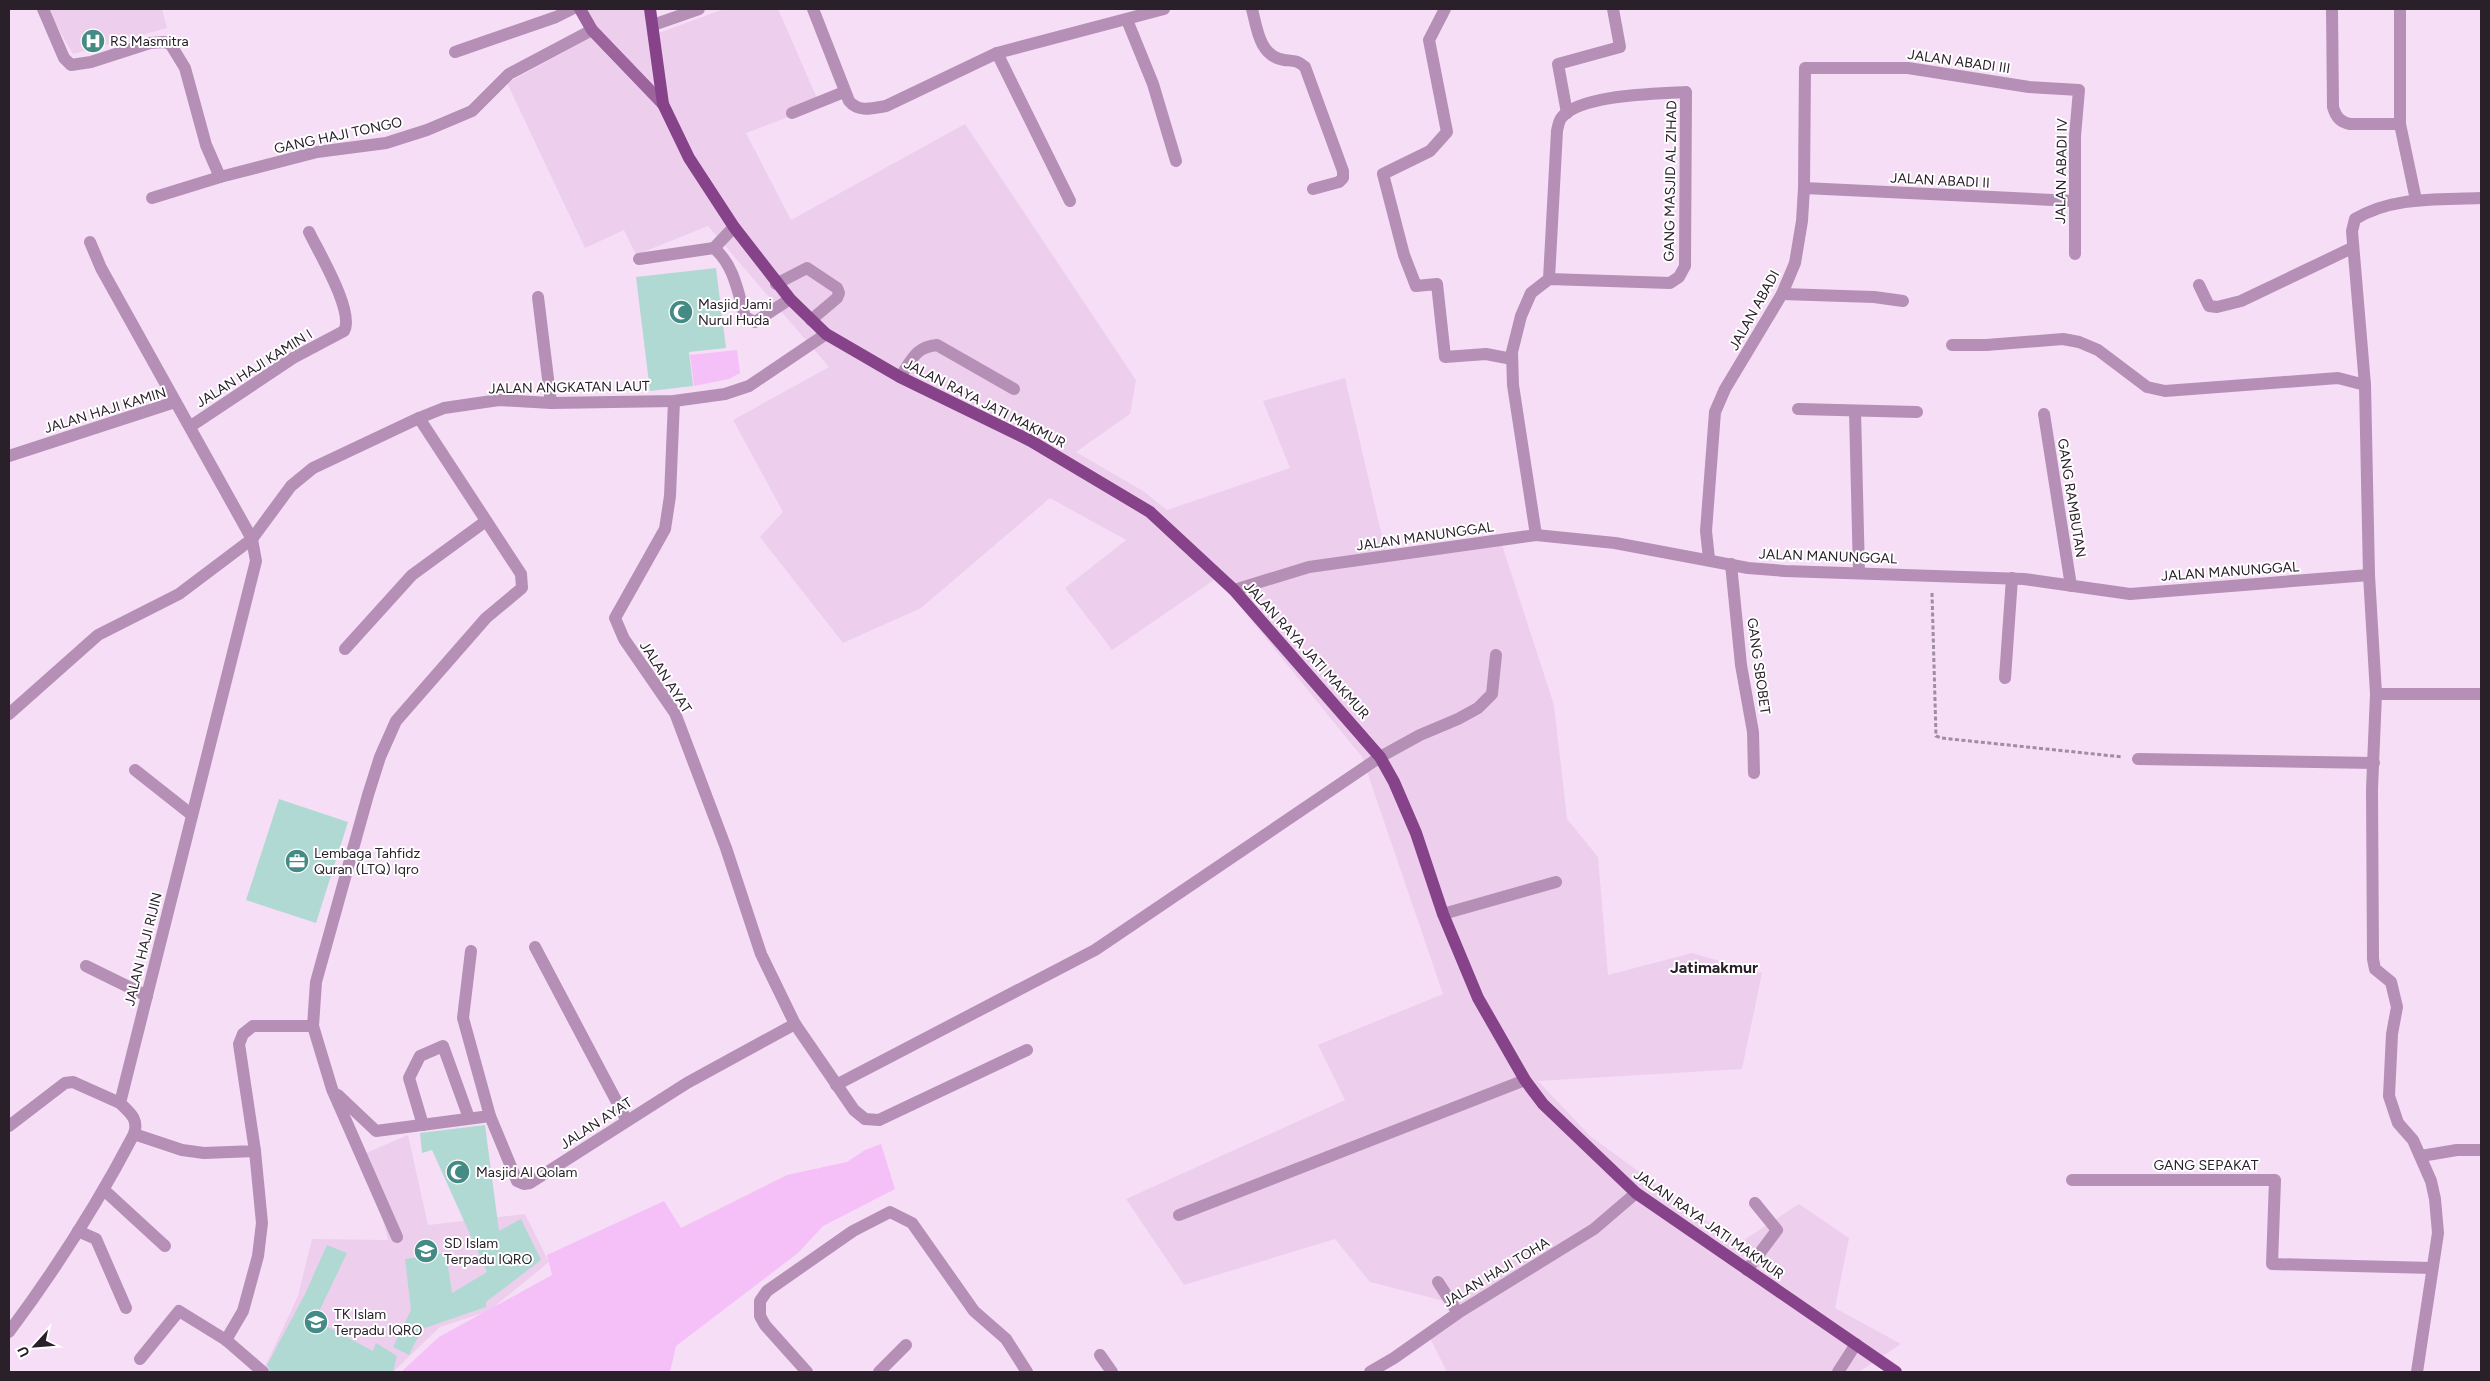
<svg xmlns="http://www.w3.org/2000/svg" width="2490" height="1381" viewBox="0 0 2490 1381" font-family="Figtree,sans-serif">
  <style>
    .built { fill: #edcfed }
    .green { fill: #f5bff7 }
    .building { fill: #b1d9d4 }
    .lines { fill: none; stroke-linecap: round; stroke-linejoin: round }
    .path { stroke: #9f8da0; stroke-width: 3; stroke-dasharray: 4 2.5; stroke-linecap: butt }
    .service { stroke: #b58fb6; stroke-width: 12 }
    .minor { stroke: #b58fb6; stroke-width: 12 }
    .tertiary { stroke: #b58fb6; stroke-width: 12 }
    .secondary { stroke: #9b649d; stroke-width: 12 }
    .primary { stroke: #87438a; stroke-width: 12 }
    .labels { text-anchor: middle; stroke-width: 4; stroke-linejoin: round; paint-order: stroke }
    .poi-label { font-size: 14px; fill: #29202a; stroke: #fff; text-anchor: start }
    .street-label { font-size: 14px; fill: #29202a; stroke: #fff }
    .quarter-label { font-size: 16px; font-weight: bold; fill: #29202a; stroke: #fff }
  </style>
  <rect width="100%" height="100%" fill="#f6def7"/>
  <g class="built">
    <polygon points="47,9 162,9 167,28 73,54"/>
    <polygon points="581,9 648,9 653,35 724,9 778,9 820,105 746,133 791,220 965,124 1136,380 1130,414 1076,452 1143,491 1167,510 1290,468 1263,401 1345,378 1387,558 1502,545 1554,705 1567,819 1598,857 1608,975 1692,953 1762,973 1742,1069 1538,1081 1590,1136 1738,1244 1799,1204 1849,1238 1835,1308 1901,1344 1859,1372 1447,1372 1426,1330 1463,1306 1370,1282 1335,1239 1184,1285 1126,1199 1345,1100 1318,1045 1443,994 1362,757 1217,578 1112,650 1065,588 1126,540 1050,498 921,608 843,643 760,537 783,512 733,420 829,367 708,226 636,255 624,230 585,248 507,83 595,35"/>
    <polygon points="408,1135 428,1225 525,1214 549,1262 489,1311 440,1327 393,1372 265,1372 263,1371 298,1296 312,1239 388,1240 366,1153"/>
  </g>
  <g class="green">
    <polygon points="737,350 740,373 729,379 694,386 690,355"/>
    <polygon points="881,1144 895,1189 823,1226 798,1253 676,1346 670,1372 401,1372 439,1337 552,1275 547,1255 664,1201 681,1228 787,1175 847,1162 865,1150"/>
  </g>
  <g class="building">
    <polygon points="716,268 726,348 689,352 693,386 650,391 636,277"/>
    <polygon points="279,799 348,822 316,923 246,900"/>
    <polygon points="485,1125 499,1231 521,1219 541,1260 486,1302 486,1307 422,1329 409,1355 393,1347 411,1310 405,1259 446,1253 452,1293 487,1272 432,1150 422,1153 420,1133"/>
    <polygon points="327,1245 347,1253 315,1320 373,1351 376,1343 397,1356 393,1372 271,1372 267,1365 305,1294"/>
  </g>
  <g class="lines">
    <polyline class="path" points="1932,593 1936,736 1941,738 2123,757"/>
    <g class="service">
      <polyline points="455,52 556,17 572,9"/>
      <polyline points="714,248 734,227"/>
      <path d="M639,259l75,-11c20,17 24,44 31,69l10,5 35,-23"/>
      <polyline points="776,284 807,268 837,288 839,293 837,298 811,320"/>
      <path d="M900,377c12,-17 15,-30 37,-32l77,44"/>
      <polyline points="1443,914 1556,882"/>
      <polyline points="836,1085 1095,950 1380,757 1420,735 1458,719 1478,708 1492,694 1496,655"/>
      <polyline points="423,1125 409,1078 420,1056 443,1046 469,1118"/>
      <polyline points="2072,1180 2275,1180 2272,1264 2432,1268"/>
      <polyline points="1179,1215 1525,1080"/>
      <polyline points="1747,1270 1777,1230 1755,1203"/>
      <polyline points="140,1359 179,1311 226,1340 263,1372"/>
      <polyline points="1838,1372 1856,1344"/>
    </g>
    <g class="minor">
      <polyline points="43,9 64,58 71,65 91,62 150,43 165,42 171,45 185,68 206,145 220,177 317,152 386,143 427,130 472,111 509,74 592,30"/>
      <path d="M813,9l36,92c10,12 24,7 37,5l111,-53 167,-44"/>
      <path d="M1252,9c5,19 7,47 32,51 10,1 13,0 21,7l38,104v7l-4,4 -26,7"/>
      <polyline points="1445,9 1429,40 1447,132 1430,151 1383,174 1404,255 1416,286 1437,284 1445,357 1486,354 1512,359"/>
      <path d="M2332,9l1,98c3,10 7,15 17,17h50"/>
      <polyline points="2400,9 2400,124 2416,200"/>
      <polyline points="1127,20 1153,84 1176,161"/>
      <polyline points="653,25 699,9"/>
      <polyline points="997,53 1070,201"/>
      <polyline points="792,113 844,92"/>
      <polyline points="1567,113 1558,64 1620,47 1613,9"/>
      <polyline points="1804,188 2074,201"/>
      <polyline points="152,198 220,177"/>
      <polyline points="2199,285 2209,306 2217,307 2241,301 2352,248"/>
      <polyline points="1782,294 1874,297 1903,301"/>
      <polyline points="538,297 551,403"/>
      <polyline points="1952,345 1986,345 2063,339 2079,342 2098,350 2147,387 2165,391 2338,378 2365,385"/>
      <polyline points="674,401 670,496 665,529 615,618 624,639 675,713 726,848 761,954 795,1024 854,1110 865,1119 879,1120 1027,1050"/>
      <polyline points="1798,409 1917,412"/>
      <polyline points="1855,411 1859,573"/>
      <polyline points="2044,414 2071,586"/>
      <path d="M191,426l102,-68 51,-27c11,-19 -26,-80 -35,-99"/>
      <polyline points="9,456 175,402"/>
      <path d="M1536,535l-23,-150 -1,-33 9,-36 10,-23 18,-14 8,-148c1,-5 2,-11 5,-14 20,-23 95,-23 124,-25l-1,174 -6,11 -9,6 -121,-4"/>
      <polyline points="1709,559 1706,531 1715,412 1725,389 1782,294 1795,263 1802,221 1804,188 1805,68 1908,68 2029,87 2079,90 2075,136 2075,254"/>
      <polyline points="1731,564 1741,665 1753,732 1754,773"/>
      <polyline points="1234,590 1309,567 1536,535 1615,543 1748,568 1785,571 2024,579 2130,594 2369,575"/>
      <polyline points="345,649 412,575 486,521"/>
      <polyline points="2005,678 2012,578"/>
      <polyline points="2376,694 2481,694"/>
      <polyline points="9,714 98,635 179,594 252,539 291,486 313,468 419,418 444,408 499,400 551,403 674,401 725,394 749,386 826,334"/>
      <polyline points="2138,759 2374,763"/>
      <polyline points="135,770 192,815"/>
      <polyline points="535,947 627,1121"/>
      <polyline points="471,951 463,1018 490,1116 517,1181 524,1184 530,1183 687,1083 795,1024"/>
      <polyline points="86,966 147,996"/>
      <polyline points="338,1095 376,1131 490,1116"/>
      <polyline points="9,1126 65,1083 73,1082 120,1103"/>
      <polyline points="134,1134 182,1150 204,1153 255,1151 239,1044 243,1034 253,1026 313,1026"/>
      <polyline points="2421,1156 2457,1150 2481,1150"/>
      <polyline points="104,1190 165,1246"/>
      <polyline points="78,1231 96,1239 126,1308"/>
      <polyline points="397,1237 332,1089 313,1026 316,982 368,795 380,757 396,721 486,618 522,588 521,574 419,418"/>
      <polyline points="1438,1282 1458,1313"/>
      <path d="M9,1332c47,-63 89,-129 125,-198 5,-15 -4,-21 -14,-31l136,-542 -4,-22 -151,-271 -11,-26"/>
      <polyline points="226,1340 243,1311 258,1256 262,1223 255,1151"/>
      <polyline points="1100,1355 1112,1372"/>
      <polyline points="807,1372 765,1325 760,1316 760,1301 767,1291 853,1231 890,1212 912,1223 974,1311 1006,1339 1027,1372"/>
      <polyline points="879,1372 906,1345"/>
      <path d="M2417,1372l21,-139 -3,-34 -4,-18 -18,-41 -15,-17 -9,-27 3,-62 5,-27 -6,-25 -16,-13 -2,-10 -1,-170 4,-95 -7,-119 -4,-190 -13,-154 3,-12c38,-23 83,-19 126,-21"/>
    </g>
    <polyline class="tertiary" points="1370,1372 1394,1358 1458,1313 1594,1229 1636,1193"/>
    <polyline class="secondary" points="580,9 592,30 663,104"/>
    <polyline class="primary" points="650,9 663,104 689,158 734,227 790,299 826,334 900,377 1031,441 1150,512 1234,590 1380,757 1394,782 1416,833 1443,914 1478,998 1525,1080 1543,1104 1636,1193 1896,1372"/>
  </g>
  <defs>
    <g id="hospital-disc" transform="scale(1.25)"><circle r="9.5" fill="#458b85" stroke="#fff"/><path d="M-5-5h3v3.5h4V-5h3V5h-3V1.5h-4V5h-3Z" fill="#fff"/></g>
    <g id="mosque-disc" transform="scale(1.25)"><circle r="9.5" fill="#458b85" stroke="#fff"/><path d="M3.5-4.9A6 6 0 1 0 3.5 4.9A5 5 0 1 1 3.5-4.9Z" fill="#fff"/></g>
    <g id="office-disc" transform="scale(1.25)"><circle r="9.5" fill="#458b85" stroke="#fff"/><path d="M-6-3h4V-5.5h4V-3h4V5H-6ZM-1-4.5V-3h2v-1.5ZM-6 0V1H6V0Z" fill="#fff"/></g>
    <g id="school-disc" transform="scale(1.25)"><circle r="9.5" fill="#458b85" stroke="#fff"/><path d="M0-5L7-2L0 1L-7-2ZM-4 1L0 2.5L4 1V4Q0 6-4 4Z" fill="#fff"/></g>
  </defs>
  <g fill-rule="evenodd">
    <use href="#hospital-disc" x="93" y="41"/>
    <use href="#mosque-disc" x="681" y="312"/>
    <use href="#office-disc" x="297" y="861"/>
    <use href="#mosque-disc" x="458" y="1172"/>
    <use href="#school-disc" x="426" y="1251"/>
    <use href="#school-disc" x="316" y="1322"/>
  </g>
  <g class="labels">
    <g class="poi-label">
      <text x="110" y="46">RS Masmitra</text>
      <text x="698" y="309">Masjid Jami<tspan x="698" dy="16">Nurul Huda</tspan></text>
      <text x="314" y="858">Lembaga Tahfidz<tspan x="314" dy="16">Quran (LTQ) Iqro</tspan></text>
      <text x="476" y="1177">Masjid Al Qolam</text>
      <text x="444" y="1248">SD Islam<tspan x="444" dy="16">Terpadu IQRO</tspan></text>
      <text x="334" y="1319">TK Islam<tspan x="334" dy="16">Terpadu IQRO</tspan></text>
    </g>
    <g class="street-label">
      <text transform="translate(1959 61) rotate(8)" y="5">JALAN ABADI III</text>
      <text transform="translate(338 135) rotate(-12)" y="5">GANG HAJI TONGO</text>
      <text transform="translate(2061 171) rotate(-89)" y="5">JALAN ABADI IV</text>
      <text transform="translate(1940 180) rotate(3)" y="5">JALAN ABADI II</text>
      <text transform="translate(1670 181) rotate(-89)" y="5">GANG MASJID AL ZIHAD</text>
      <text transform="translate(1754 310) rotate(-61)" y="5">JALAN ABADI</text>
      <text transform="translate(254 368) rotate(-32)" y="5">JALAN HAJI KAMIN I</text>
      <text transform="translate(569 387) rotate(-1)" y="5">JALAN ANGKATAN LAUT</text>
      <text transform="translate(985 403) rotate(27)" y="5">JALAN RAYA JATI MAKMUR</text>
      <text transform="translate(105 410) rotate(-17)" y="5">JALAN HAJI KAMIN</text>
      <text transform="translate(2072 498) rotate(81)" y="5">GANG RAMBUTAN</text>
      <text transform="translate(1425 536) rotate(-8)" y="5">JALAN MANUNGGAL</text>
      <text transform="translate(1828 556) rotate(2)" y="5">JALAN MANUNGGAL</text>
      <text transform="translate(2230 571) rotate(-4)" y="5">JALAN MANUNGGAL</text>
      <text transform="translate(1307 650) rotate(48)" y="5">JALAN RAYA JATI MAKMUR</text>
      <text transform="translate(1759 666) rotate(82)" y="5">GANG SBOBET</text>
      <text transform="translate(666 677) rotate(57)" y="5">JALAN AYAT</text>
      <text transform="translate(143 949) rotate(-76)" y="5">JALAN HAJI RIJIN</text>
      <text transform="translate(596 1123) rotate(-33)" y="5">JALAN AYAT</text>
      <text x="2206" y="1170">GANG SEPAKAT</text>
      <text transform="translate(1709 1224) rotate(35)" y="5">JALAN RAYA JATI MAKMUR</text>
      <text transform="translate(1496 1272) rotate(-31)" y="5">JALAN HAJI TOHA</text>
    </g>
    <g class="quarter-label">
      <text x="1714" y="973">Jatimakmur</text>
    </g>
  </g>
  <rect width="2490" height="1381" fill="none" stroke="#29202a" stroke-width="20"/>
  <g transform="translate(35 1346) rotate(244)" stroke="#ffffff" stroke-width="4" paint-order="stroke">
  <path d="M0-4L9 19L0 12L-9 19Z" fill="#29202a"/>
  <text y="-8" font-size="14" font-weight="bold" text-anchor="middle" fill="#29202a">U</text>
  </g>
</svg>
